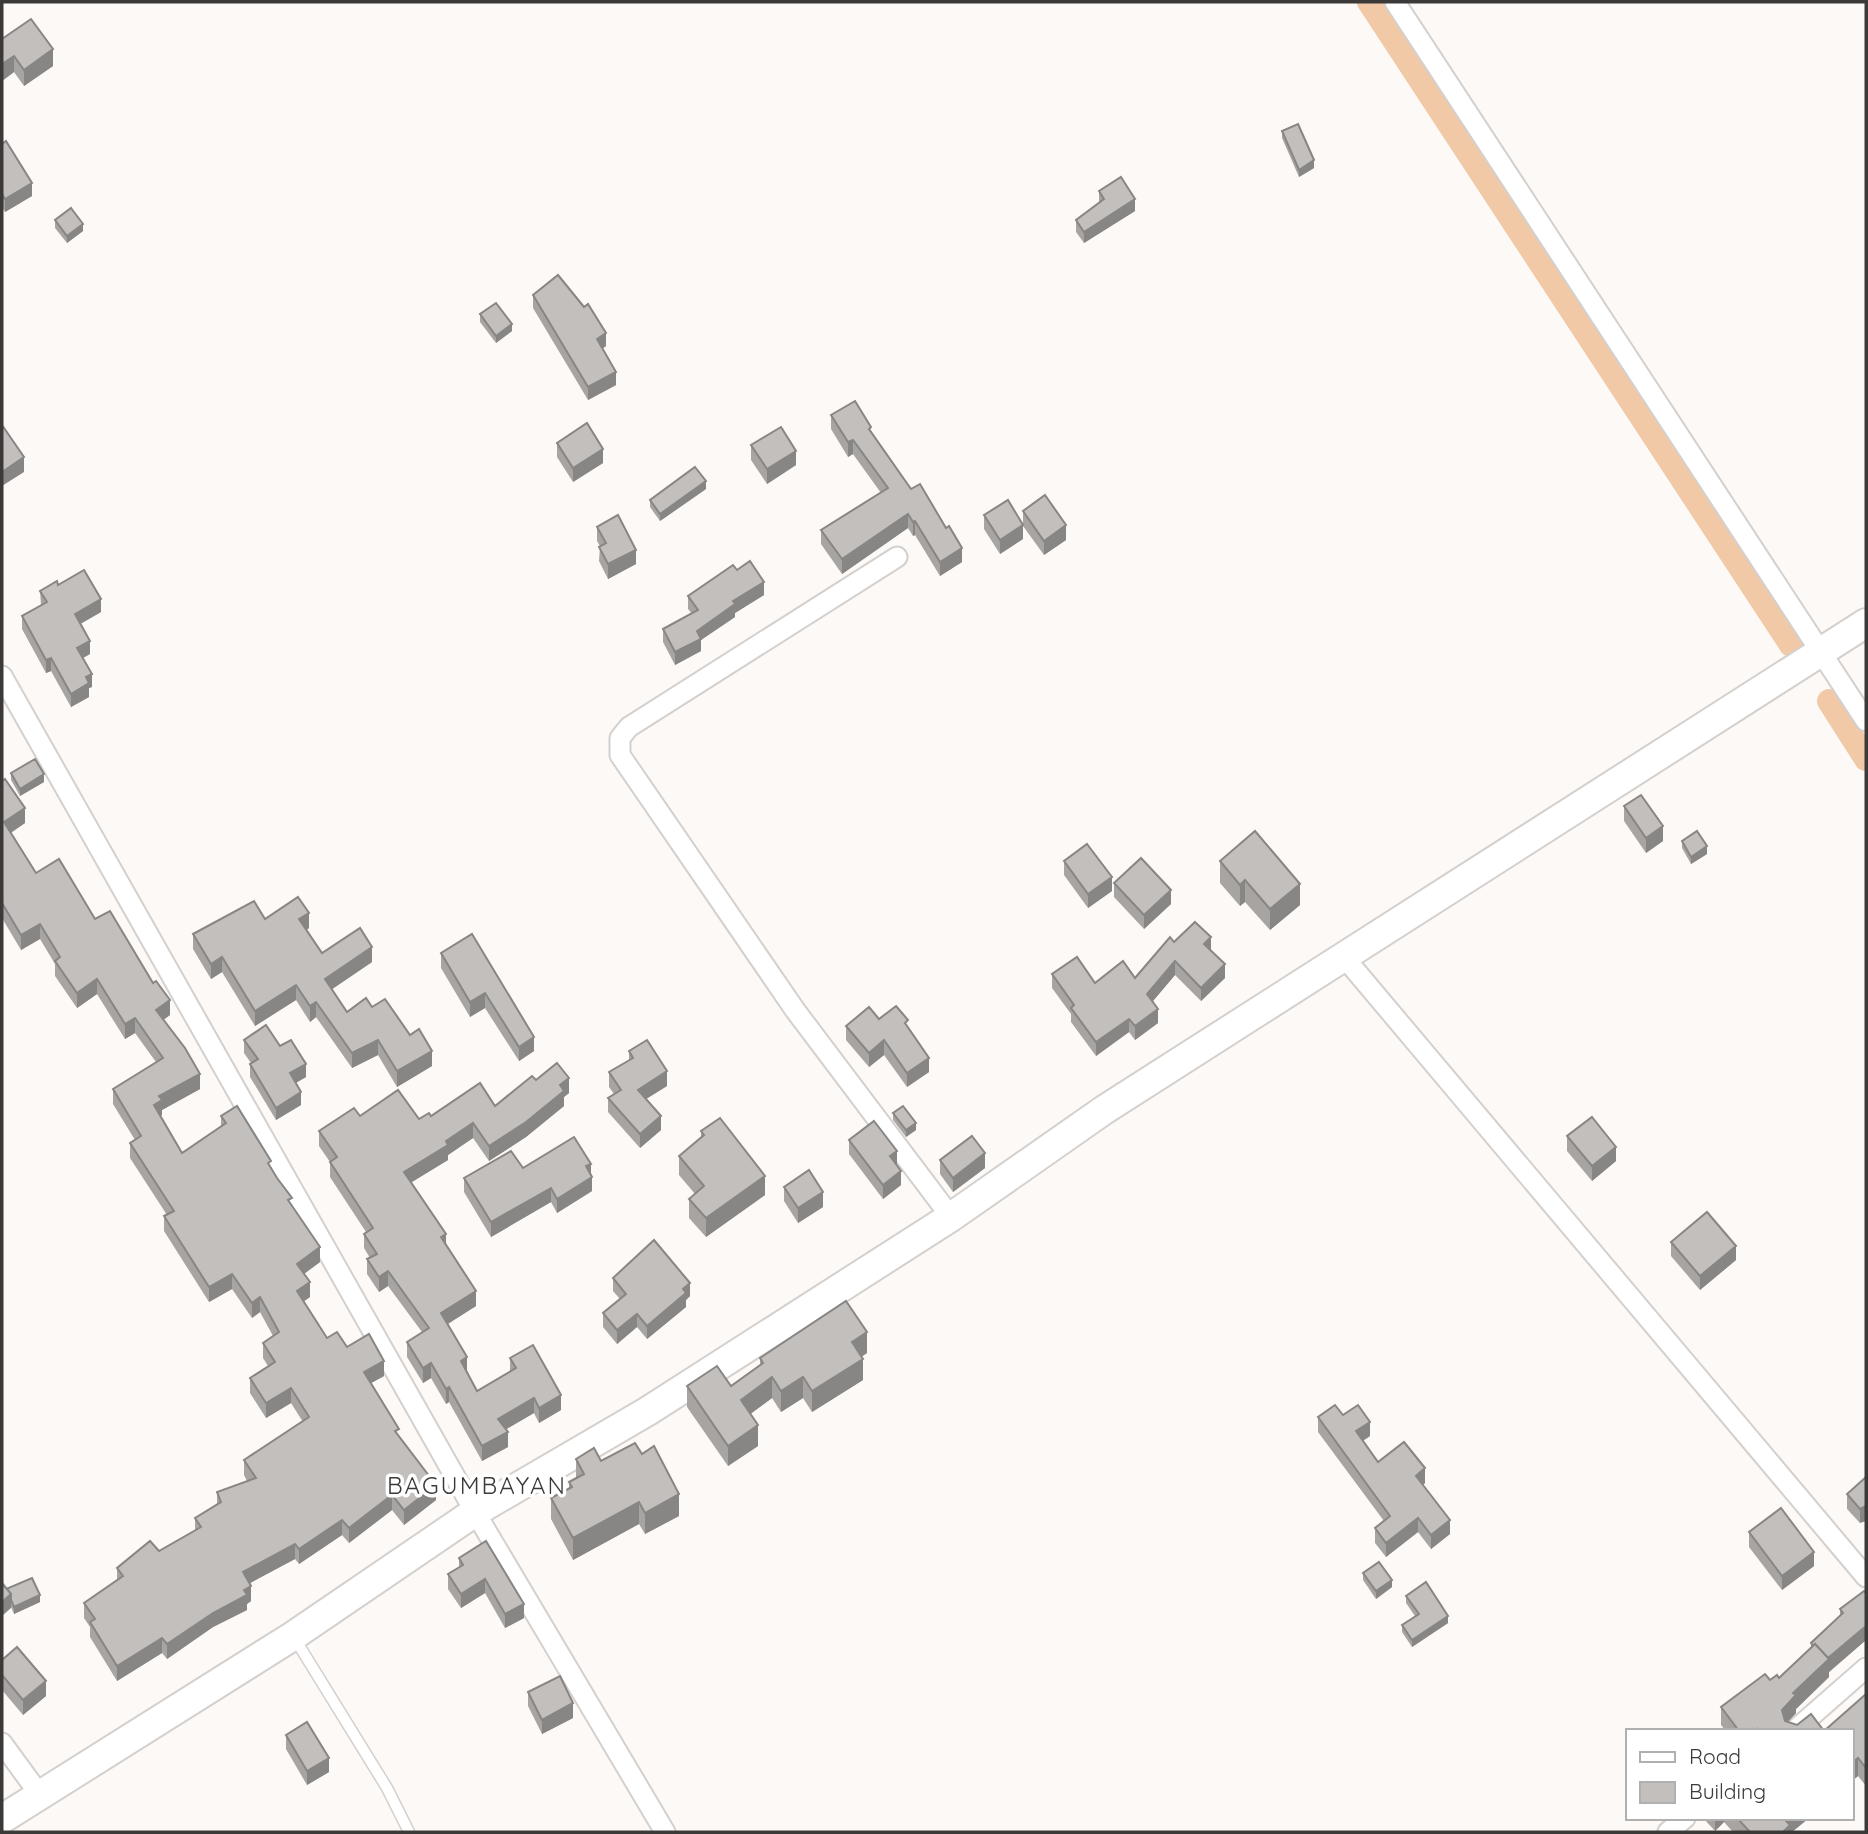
<svg xmlns="http://www.w3.org/2000/svg" width="1868" height="1834" viewBox="0 0 1868 1834" font-family="Quicksand,sans-serif">
  <style>
    .lines { fill: none; stroke-linecap: round; stroke-linejoin: round }
    .canal { stroke: #f1c9a7; stroke-width: 24 }
    .lane-casing { stroke: #d4d0cd; stroke-width: 13 }
    .street-casing { stroke: #d4d0cd; stroke-width: 23 }
    .secondary-casing { stroke: #d4d0cd; stroke-width: 32 }
    .lane { stroke: #fff; stroke-width: 10 }
    .street { stroke: #fff; stroke-width: 19 }
    .secondary { stroke: #fff; stroke-width: 28 }
    .wall { fill: #a8a4a2 }
    .shaded-wall { fill: #888684 }
    .building { fill: #c3bfbc; stroke: #888684; stroke-width: 2 }
    .labels { text-anchor: middle; stroke-width: 7; stroke-linejoin: round; paint-order: stroke }
    .quarter-label { font-size: 24px; letter-spacing: 2px; fill: #3c3a39; stroke: #fff }
  </style>
  <rect width="100%" height="100%" fill="#fdf9f6"/>
  <g class="lines">
    <g class="canal">
      <polyline points="1369,2 1791,645"/>
      <polyline points="1829,701 1866,759"/>
    </g>
    <g class="lane-casing">
      <polyline id="lane" points="295,1639 387,1788 409,1832"/>
    </g>
    <g class="street-casing">
      <g id="street">
        <polyline points="1395,2 1866,721"/>
        <polyline points="897,557 629,727 620,738 620,755 795,1010 951,1217"/>
        <polyline points="2,676 475,1512 665,1832"/>
        <polyline points="1344,957 1866,1577"/>
        <polyline points="1794,1731 1866,1668"/>
        <polyline points="2,1743 40,1795"/>
        <polyline points="1668,1832 1685,1818"/>
      </g>
    </g>
    <g class="secondary-casing">
      <polyline id="secondary" points="2,1819 293,1636 475,1512 648,1411 951,1217 1104,1110 1866,623"/>
    </g>
    <use href="#lane" class="lane"/>
    <use href="#street" class="street"/>
    <use href="#secondary" class="secondary"/>
  </g>
  <g class="wall">
    <polygon points="2,39 53,66 24,86 14,72 2,81"/>
    <polygon points="1282,131 1314,168 1299,177 1282,138"/>
    <polygon points="2,144 32,196 5,212 2,207"/>
    <polygon points="1099,191 1135,211 1084,243 1076,232 1076,220 1099,203"/>
    <polygon points="55,220 83,231 67,243 55,228"/>
    <polygon points="533,295 606,346 602,349 616,385 588,400 533,308"/>
    <polygon points="480,314 512,331 496,343 480,322"/>
    <polygon points="831,415 871,433 962,562 940,576 915,535 913,536 908,528 842,574 821,544 821,530 881,493 853,454 848,457 831,429"/>
    <polygon points="557,443 603,463 573,482 557,457"/>
    <polygon points="751,445 796,465 767,484 751,460"/>
    <polygon points="706,489 660,521 650,507 650,500"/>
    <polygon points="1023,511 1066,540 1044,555 1023,526 1023,539 1000,554 984,529 984,515 1023,525"/>
    <polygon points="597,527 636,564 608,579 599,561 600,546 597,541"/>
    <polygon points="58,585 101,612 80,624 90,654 83,658 92,687 89,688 89,697 71,707 51,671 46,673 22,629 22,616 41,605 40,591"/>
    <polygon points="764,595 735,613 735,617 701,640 701,651 675,665 663,642 663,629 692,614 688,609 688,596"/>
    <polygon points="11,773 44,782 20,796 11,780"/>
    <polygon points="2,781 25,823 11,833 36,873 95,919 170,1015 163,1020 200,1089 162,1110 162,1115 160,1116 182,1153 221,1127 221,1116 271,1167 292,1206 320,1262 304,1274 310,1297 304,1301 327,1338 347,1347 384,1376 371,1383 399,1437 436,1500 404,1525 392,1510 349,1543 342,1535 299,1564 295,1559 249,1583 251,1601 247,1604 247,1610 213,1627 167,1659 162,1653 117,1681 90,1637 90,1627 84,1618 84,1603 117,1581 117,1568 159,1551 195,1530 195,1518 217,1504 217,1492 247,1481 244,1475 244,1460 303,1422 291,1403 266,1418 250,1393 250,1378 268,1366 263,1358 263,1343 273,1336 260,1312 252,1318 232,1289 209,1302 164,1231 164,1216 167,1215 130,1158 130,1143 135,1140 113,1104 113,1089 156,1062 135,1033 125,1039 97,994 77,1008 55,976 55,964 40,939 21,950 2,918"/>
    <polygon points="1624,806 1663,841 1646,853 1624,821"/>
    <polygon points="1682,841 1707,854 1691,864 1682,848"/>
    <polygon points="1064,861 1112,891 1088,908 1064,875"/>
    <polygon points="1220,861 1300,905 1270,930 1245,902 1240,906 1220,883"/>
    <polygon points="1114,883 1171,904 1144,929 1114,897"/>
    <polygon points="265,919 309,928 307,930 322,953 372,962 332,989 347,1012 372,1007 432,1066 397,1087 378,1055 352,1068 316,1017 310,1022 296,1000 255,1026 222,972 211,979 193,949 193,934"/>
    <polygon points="472,934 534,1051 519,1061 485,1008 470,1017 441,968 441,953"/>
    <polygon points="1174,942 1211,951 1225,978 1201,1001 1175,975 1153,1001 1158,1023 1135,1040 1129,1032 1096,1056 1071,1022 1071,1014 1052,988 1052,974 1095,983 1135,978"/>
    <polygon points="879,1019 908,1028 929,1072 907,1087 884,1055 869,1067 846,1040 846,1026"/>
    <polygon points="244,1040 306,1077 296,1083 301,1105 276,1120 250,1077 250,1064 251,1063 244,1053"/>
    <polygon points="629,1051 667,1086 646,1099 661,1130 640,1148 608,1112 608,1098 614,1094 609,1087 609,1072 629,1060"/>
    <polygon points="536,1080 569,1093 564,1097 564,1106 526,1137 489,1161 473,1138 448,1155 448,1160 411,1182 446,1245 476,1306 448,1324 467,1372 477,1391 510,1372 510,1358 561,1410 539,1423 534,1413 506,1429 508,1447 482,1461 449,1402 446,1404 431,1378 423,1383 407,1357 407,1342 422,1332 388,1286 379,1292 367,1274 367,1259 370,1258 364,1248 364,1234 366,1232 330,1177 330,1162 319,1146 319,1131 360,1116 419,1119 495,1106"/>
    <polygon points="893,1113 916,1130 906,1137 893,1120"/>
    <polygon points="701,1131 765,1195 706,1237 689,1218 689,1199 695,1194 679,1175 679,1156 701,1138"/>
    <polygon points="1567,1136 1616,1161 1592,1181 1567,1151"/>
    <polygon points="849,1140 897,1165 901,1185 883,1199 849,1154"/>
    <polygon points="940,1160 985,1168 953,1192 940,1174"/>
    <polygon points="523,1168 591,1174 592,1191 557,1213 551,1202 491,1237 464,1192 464,1178"/>
    <polygon points="784,1187 823,1207 798,1223 784,1201"/>
    <polygon points="1671,1242 1736,1260 1700,1290 1671,1256"/>
    <polygon points="613,1278 690,1296 686,1300 686,1307 647,1339 637,1327 617,1344 603,1327 603,1313 620,1299 613,1291"/>
    <polygon points="867,1353 861,1357 863,1380 812,1412 803,1398 781,1412 772,1398 750,1414 758,1446 728,1466 687,1407 687,1386 731,1386 760,1365 760,1358"/>
    <polygon points="1343,1415 1370,1436 1363,1441 1378,1462 1425,1483 1423,1485 1450,1534 1431,1549 1418,1532 1386,1557 1375,1543 1375,1528 1384,1521 1318,1432 1318,1417"/>
    <polygon points="576,1459 601,1461 679,1516 645,1534 639,1524 573,1560 551,1519 551,1498 569,1488 569,1482 576,1478"/>
    <polygon points="1866,1477 1860,1523 1847,1509 1847,1494"/>
    <polygon points="1749,1532 1814,1566 1782,1590 1749,1547"/>
    <polygon points="459,1558 524,1604 524,1618 505,1628 485,1593 461,1608 448,1589 448,1574 459,1567"/>
    <polygon points="1363,1573 1392,1587 1376,1599 1363,1580"/>
    <polygon points="6,1589 40,1602 14,1614 11,1607 11,1608"/>
    <polygon points="1866,1593 1866,1640 1829,1672 1829,1677 1796,1709 1796,1713 1788,1722 1824,1731 1726,1731 1721,1725 1721,1707 1770,1680 1779,1678 1811,1648 1811,1643 1840,1616 1840,1609"/>
    <polygon points="1406,1596 1448,1623 1412,1647 1402,1632 1402,1625 1415,1616 1406,1603"/>
    <polygon points="2,1660 46,1696 23,1715 2,1690"/>
    <polygon points="528,1692 573,1718 542,1734 528,1706"/>
    <polygon points="1866,1694 1866,1786 1858,1776 1852,1781"/>
    <polygon points="286,1735 329,1772 307,1785 286,1749"/>
    <polygon points="1703,1818 1809,1818 1792,1832 1733,1832 1724,1822 1715,1831"/>
  </g>
  <g class="shaded-wall">
    <polygon points="53,49 53,66 24,86 24,70"/>
    <polygon points="14,56 14,72 2,81 2,64"/>
    <polygon points="1314,160 1314,168 1299,177 1299,170"/>
    <polygon points="32,183 32,196 5,212 5,199"/>
    <polygon points="1135,199 1135,211 1084,243 1084,232"/>
    <polygon points="83,224 83,231 67,243 67,236"/>
    <polygon points="512,324 512,331 496,343 496,336"/>
    <polygon points="606,333 606,346 597,352 597,339"/>
    <polygon points="616,372 616,385 588,400 588,387"/>
    <polygon points="853,440 853,454 848,457 848,442"/>
    <polygon points="603,449 603,463 573,482 573,468"/>
    <polygon points="796,451 796,465 767,484 767,469"/>
    <polygon points="24,457 24,472 2,486 2,472"/>
    <polygon points="706,481 706,489 660,521 660,514"/>
    <polygon points="908,514 908,528 842,574 842,559"/>
    <polygon points="915,521 915,535 913,536 913,522"/>
    <polygon points="1023,525 1023,539 1000,554 1000,540"/>
    <polygon points="1066,525 1066,540 1044,555 1044,541"/>
    <polygon points="962,548 962,562 940,576 940,562"/>
    <polygon points="636,550 636,564 608,579 608,564"/>
    <polygon points="764,582 764,595 735,613 735,617 701,640 701,651 675,665 675,652 697,631 733,601"/>
    <polygon points="101,599 101,612 75,627 75,614"/>
    <polygon points="90,641 90,654 77,661 77,648"/>
    <polygon points="51,658 51,671 46,673 46,660"/>
    <polygon points="92,674 92,687 89,688 89,697 71,707 71,694 86,677"/>
    <polygon points="44,774 44,782 20,796 20,789"/>
    <polygon points="25,808 25,823 4,837 4,822"/>
    <polygon points="1663,826 1663,841 1646,853 1646,838"/>
    <polygon points="1707,846 1707,854 1691,864 1691,857"/>
    <polygon points="1112,877 1112,891 1088,908 1088,894"/>
    <polygon points="1245,880 1245,902 1240,906 1240,885"/>
    <polygon points="1300,884 1300,905 1270,930 1270,909"/>
    <polygon points="1171,890 1171,904 1144,929 1144,915"/>
    <polygon points="309,913 309,928 299,934 299,919"/>
    <polygon points="40,924 40,939 21,950 21,935"/>
    <polygon points="1211,937 1211,951 1204,944"/>
    <polygon points="372,947 372,962 325,994 325,979"/>
    <polygon points="222,957 222,972 211,979 211,964"/>
    <polygon points="1175,961 1175,975 1147,1008 1147,994"/>
    <polygon points="1225,964 1225,978 1201,1001 1201,988"/>
    <polygon points="97,979 97,994 77,1008 77,993"/>
    <polygon points="296,985 296,1000 255,1026 255,1011"/>
    <polygon points="485,993 485,1008 470,1017 470,1002"/>
    <polygon points="170,1000 170,1015 156,1025 156,1010"/>
    <polygon points="316,1002 316,1017 310,1022 310,1006"/>
    <polygon points="1158,1009 1158,1023 1135,1040 1135,1026"/>
    <polygon points="135,1018 135,1033 125,1039 125,1024"/>
    <polygon points="1129,1019 1129,1032 1096,1056 1096,1042"/>
    <polygon points="534,1037 534,1051 519,1061 519,1047"/>
    <polygon points="378,1040 378,1055 352,1068 352,1053"/>
    <polygon points="884,1040 884,1055 869,1067 869,1053"/>
    <polygon points="432,1051 432,1066 397,1087 397,1071"/>
    <polygon points="929,1058 929,1072 907,1087 907,1073"/>
    <polygon points="306,1064 306,1077 290,1086 290,1073"/>
    <polygon points="667,1071 667,1086 638,1104 638,1090"/>
    <polygon points="200,1074 200,1089 162,1110 162,1115 154,1120 154,1105 159,1096"/>
    <polygon points="569,1078 569,1093 564,1097 564,1106 526,1137 489,1161 489,1146"/>
    <polygon points="301,1092 301,1105 276,1120 276,1108"/>
    <polygon points="661,1116 661,1130 640,1148 640,1134"/>
    <polygon points="473,1123 473,1138 448,1155 448,1160 404,1187 404,1172 446,1141"/>
    <polygon points="916,1123 916,1130 906,1137 906,1130"/>
    <polygon points="1616,1147 1616,1161 1592,1181 1592,1166"/>
    <polygon points="897,1151 897,1166 890,1156"/>
    <polygon points="985,1153 985,1168 953,1192 953,1178"/>
    <polygon points="591,1164 591,1178 586,1166"/>
    <polygon points="901,1171 901,1185 883,1199 883,1185"/>
    <polygon points="765,1176 765,1195 706,1237 706,1218"/>
    <polygon points="592,1177 592,1191 557,1213 557,1199"/>
    <polygon points="551,1188 551,1202 491,1237 491,1222"/>
    <polygon points="823,1192 823,1207 798,1223 798,1208"/>
    <polygon points="446,1234 446,1249 441,1237"/>
    <polygon points="1736,1246 1736,1260 1700,1290 1700,1276"/>
    <polygon points="320,1247 320,1262 297,1279 297,1264"/>
    <polygon points="388,1271 388,1286 379,1292 379,1277"/>
    <polygon points="232,1274 232,1289 209,1302 209,1287"/>
    <polygon points="310,1282 310,1297 297,1306 297,1291"/>
    <polygon points="690,1283 690,1296 686,1300 686,1307 647,1339 647,1326 683,1289"/>
    <polygon points="476,1291 476,1306 441,1328 441,1313"/>
    <polygon points="260,1297 260,1312 252,1318 252,1303"/>
    <polygon points="637,1314 637,1327 617,1344 617,1330"/>
    <polygon points="867,1332 867,1353 852,1363 852,1342"/>
    <polygon points="467,1357 467,1372 461,1361"/>
    <polygon points="863,1359 863,1380 812,1412 812,1391"/>
    <polygon points="384,1361 384,1376 364,1387 364,1372"/>
    <polygon points="431,1363 431,1378 423,1383 423,1368"/>
    <polygon points="772,1377 772,1398 741,1421 741,1400"/>
    <polygon points="803,1377 803,1398 781,1412 781,1391"/>
    <polygon points="449,1387 449,1402 446,1404 446,1389"/>
    <polygon points="291,1388 291,1403 266,1418 266,1403"/>
    <polygon points="561,1395 561,1410 539,1423 539,1408"/>
    <polygon points="534,1398 534,1413 498,1434 498,1419"/>
    <polygon points="1370,1422 1370,1436 1356,1445 1356,1431"/>
    <polygon points="758,1425 758,1446 728,1466 728,1446"/>
    <polygon points="508,1432 508,1447 482,1461 482,1446"/>
    <polygon points="1425,1468 1425,1483 1416,1490 1416,1476"/>
    <polygon points="436,1485 436,1500 404,1525 404,1510"/>
    <polygon points="679,1494 679,1516 645,1534 645,1513"/>
    <polygon points="392,1495 392,1510 349,1543 349,1528"/>
    <polygon points="639,1502 639,1524 573,1560 573,1538"/>
    <polygon points="1866,1506 1866,1521 1860,1523 1860,1509"/>
    <polygon points="1418,1518 1418,1532 1386,1557 1386,1543"/>
    <polygon points="342,1520 342,1535 299,1564 299,1549"/>
    <polygon points="1450,1520 1450,1534 1431,1549 1431,1535"/>
    <polygon points="295,1544 295,1559 243,1587 243,1572"/>
    <polygon points="1814,1552 1814,1566 1782,1590 1782,1576"/>
    <polygon points="485,1579 485,1593 461,1608 461,1594"/>
    <polygon points="1392,1580 1392,1587 1376,1599 1376,1591"/>
    <polygon points="251,1586 251,1601 247,1604 247,1610 213,1627 167,1659 167,1644"/>
    <polygon points="11,1594 11,1608 2,1616 2,1602"/>
    <polygon points="40,1595 40,1602 14,1614 14,1607"/>
    <polygon points="524,1604 524,1618 505,1628 505,1614"/>
    <polygon points="1448,1616 1448,1623 1412,1647 1412,1640"/>
    <polygon points="1866,1626 1866,1640 1829,1672 1829,1677 1796,1709 1796,1713 1782,1728 1782,1710 1793,1693 1827,1659"/>
    <polygon points="162,1638 162,1653 117,1681 117,1666"/>
    <polygon points="46,1681 46,1696 23,1715 23,1700"/>
    <polygon points="573,1703 573,1718 542,1734 542,1720"/>
    <polygon points="329,1758 329,1772 307,1785 307,1771"/>
    <polygon points="1858,1758 1858,1776 1852,1781 1852,1763"/>
    <polygon points="1715,1818 1724,1818 1724,1822 1715,1831"/>
    <polygon points="1788,1818 1809,1818 1792,1832 1783,1832 1785,1820"/>
  </g>
  <g class="building">
    <polygon points="31,19 53,49 24,70 14,56 2,64 2,39"/>
    <polygon points="1298,124 1314,160 1299,170 1282,131"/>
    <polygon points="6,141 32,183 5,199 2,194 2,144"/>
    <polygon points="1121,177 1135,199 1084,232 1076,220 1104,199 1099,191"/>
    <polygon points="71,208 83,224 67,236 55,220"/>
    <polygon points="558,275 584,307 588,304 606,333 597,339 616,372 588,387 533,295"/>
    <polygon points="496,303 512,324 496,336 480,314"/>
    <polygon points="855,401 871,427 869,429 911,489 920,484 946,528 949,526 962,548 940,562 915,521 913,522 908,514 842,559 821,530 888,488 853,440 848,442 831,415"/>
    <polygon points="587,423 603,449 573,468 557,443"/>
    <polygon points="2,425 24,457 2,472"/>
    <polygon points="781,427 796,451 767,469 751,445"/>
    <polygon points="695,467 706,481 660,514 650,500"/>
    <polygon points="1045,495 1066,525 1044,541 1023,511"/>
    <polygon points="1008,500 1023,525 1000,540 984,515"/>
    <polygon points="618,515 636,550 608,564 599,547 606,543 597,527"/>
    <polygon points="750,561 764,582 733,601 735,604 697,631 701,639 675,652 663,629 698,610 688,596 733,565 737,570"/>
    <polygon points="84,570 101,599 75,614 90,641 77,648 92,674 86,677 89,683 71,694 51,658 46,660 22,616 47,602 40,591 57,581 58,585"/>
    <polygon points="35,759 44,774 20,789 11,773"/>
    <polygon points="5,779 25,808 4,822 36,873 59,859 95,919 110,911 153,983 156,981 170,1000 156,1010 185,1048 200,1074 159,1096 162,1100 154,1105 182,1153 226,1123 221,1116 237,1106 271,1161 268,1163 277,1178 292,1198 288,1200 320,1247 297,1264 310,1282 297,1291 327,1338 337,1332 347,1347 369,1334 384,1361 364,1372 399,1429 395,1431 436,1485 404,1510 392,1495 349,1528 342,1520 299,1549 295,1544 243,1572 251,1586 244,1590 247,1595 213,1613 167,1644 162,1638 117,1666 90,1622 95,1619 84,1603 123,1576 117,1568 150,1541 159,1551 201,1527 195,1518 221,1502 217,1492 256,1478 244,1460 309,1417 291,1388 266,1403 250,1378 275,1362 263,1343 279,1332 260,1297 252,1303 232,1274 209,1287 164,1216 174,1211 130,1143 141,1136 113,1089 163,1058 135,1018 125,1024 97,979 77,993 55,961 60,957 40,924 21,935 2,903 2,781"/>
    <polygon points="1641,795 1663,826 1646,838 1624,806"/>
    <polygon points="1255,831 1300,884 1270,909 1245,880 1240,885 1220,861"/>
    <polygon points="1697,831 1707,846 1691,857 1682,841"/>
    <polygon points="1087,844 1112,877 1088,894 1064,861"/>
    <polygon points="1141,858 1171,890 1144,915 1114,883"/>
    <polygon points="298,897 309,913 299,919 322,953 360,928 372,947 325,979 347,1012 366,998 372,1007 385,999 410,1035 419,1029 432,1051 397,1071 378,1040 352,1053 316,1002 310,1006 296,985 255,1011 222,957 211,964 193,934 254,901 265,919"/>
    <polygon points="1195,922 1211,937 1204,944 1225,964 1201,988 1175,961 1147,994 1158,1009 1135,1026 1129,1019 1096,1042 1071,1008 1074,1005 1052,974 1077,957 1095,983 1123,961 1135,978 1170,937 1174,942"/>
    <polygon points="472,934 534,1037 519,1047 485,993 470,1002 441,953"/>
    <polygon points="896,1006 908,1020 905,1023 929,1058 907,1073 884,1040 869,1053 846,1026 869,1007 879,1019"/>
    <polygon points="266,1025 280,1046 291,1040 306,1064 290,1073 301,1092 276,1108 250,1064 258,1059 244,1040"/>
    <polygon points="647,1040 667,1071 638,1090 661,1116 640,1134 608,1098 621,1090 609,1072 633,1058 629,1051"/>
    <polygon points="557,1063 569,1078 560,1085 564,1091 526,1122 489,1146 473,1123 446,1141 448,1145 404,1172 446,1234 441,1237 476,1291 441,1313 467,1357 461,1361 477,1391 516,1368 510,1358 533,1345 561,1395 539,1408 534,1398 498,1419 508,1432 482,1446 449,1387 446,1389 431,1363 423,1368 407,1342 429,1328 388,1271 379,1277 367,1259 377,1254 364,1234 373,1228 330,1162 337,1157 319,1131 354,1108 360,1116 398,1090 419,1119 429,1113 431,1116 480,1083 495,1106 532,1076 536,1080"/>
    <polygon points="903,1106 916,1123 906,1130 893,1113"/>
    <polygon points="1592,1117 1616,1147 1592,1166 1567,1136"/>
    <polygon points="720,1118 765,1176 706,1218 689,1199 704,1186 679,1156 704,1135 701,1131"/>
    <polygon points="874,1121 897,1151 890,1156 901,1171 883,1185 849,1140"/>
    <polygon points="972,1136 985,1153 953,1178 940,1160"/>
    <polygon points="574,1137 591,1164 586,1166 592,1177 557,1199 551,1188 491,1222 464,1178 511,1151 523,1168"/>
    <polygon points="809,1170 823,1192 798,1208 784,1187"/>
    <polygon points="1707,1212 1736,1246 1700,1276 1671,1242"/>
    <polygon points="654,1240 690,1283 683,1289 686,1293 647,1326 637,1314 617,1330 603,1313 626,1294 613,1278"/>
    <polygon points="846,1301 867,1332 852,1342 863,1359 812,1391 803,1377 781,1391 772,1377 741,1400 758,1425 728,1446 687,1386 717,1366 731,1386 763,1363 760,1358"/>
    <polygon points="1335,1405 1343,1415 1358,1405 1370,1422 1356,1431 1378,1462 1404,1442 1425,1468 1416,1476 1450,1520 1431,1535 1418,1518 1386,1543 1375,1528 1390,1516 1318,1417"/>
    <polygon points="635,1443 642,1454 654,1446 679,1494 645,1513 639,1502 573,1538 551,1498 572,1487 569,1482 584,1474 576,1459 594,1448 601,1461"/>
    <polygon points="1866,1477 1866,1506 1860,1509 1847,1494"/>
    <polygon points="1781,1508 1814,1552 1782,1576 1749,1532"/>
    <polygon points="486,1541 524,1604 505,1614 485,1579 461,1594 448,1574 463,1565 459,1558"/>
    <polygon points="1379,1562 1392,1580 1376,1591 1363,1573"/>
    <polygon points="32,1578 40,1595 14,1607 11,1600 11,1594 6,1589"/>
    <polygon points="1426,1582 1448,1616 1412,1640 1402,1625 1419,1614 1406,1596"/>
    <polygon points="2,1583 11,1594 2,1602"/>
    <polygon points="1864,1591 1866,1593 1866,1626 1828,1658 1815,1644 1813,1646 1811,1643 1843,1613 1840,1609"/>
    <polygon points="1815,1644 1829,1659 1793,1693 1796,1695 1782,1710 1785,1721 1797,1725 1811,1714 1824,1731 1758,1731 1757,1729 1755,1731 1739,1731 1721,1707 1765,1674 1770,1680 1777,1675 1779,1678"/>
    <polygon points="17,1647 46,1681 23,1700 2,1675 2,1660"/>
    <polygon points="560,1676 573,1703 542,1720 528,1692"/>
    <polygon points="1866,1694 1866,1768 1858,1758 1852,1763 1852,1731 1824,1731"/>
    <polygon points="307,1722 329,1758 307,1771 286,1735"/>
    <polygon points="1737,1818 1788,1818 1785,1820 1790,1825 1783,1832 1750,1832"/>
  </g>
  <g class="labels">
    <g class="quarter-label">
      <text x="477" y="1494">BAGUMBAYAN</text>
    </g>
  </g>
  <rect width="1868" height="1834" fill="none" stroke="#3c3a39" stroke-width="7"/>
  <rect x="1626" y="1729" width="228" height="91" fill="#ffffff" stroke="#b1b0b0" stroke-width="2"/>
  <rect x="1640" y="1752" width="35" height="10" fill="#ffffff" stroke="#b1b0b0" stroke-width="2"/>
  <text x="1689" y="1764" font-size="21" fill="#3c3a39">Road</text>
  <rect x="1640" y="1782" width="35" height="21" fill="#c3bfbc" stroke="#b1b0b0" stroke-width="2"/>
  <text x="1689" y="1799" font-size="21" fill="#3c3a39">Building</text>
</svg>
